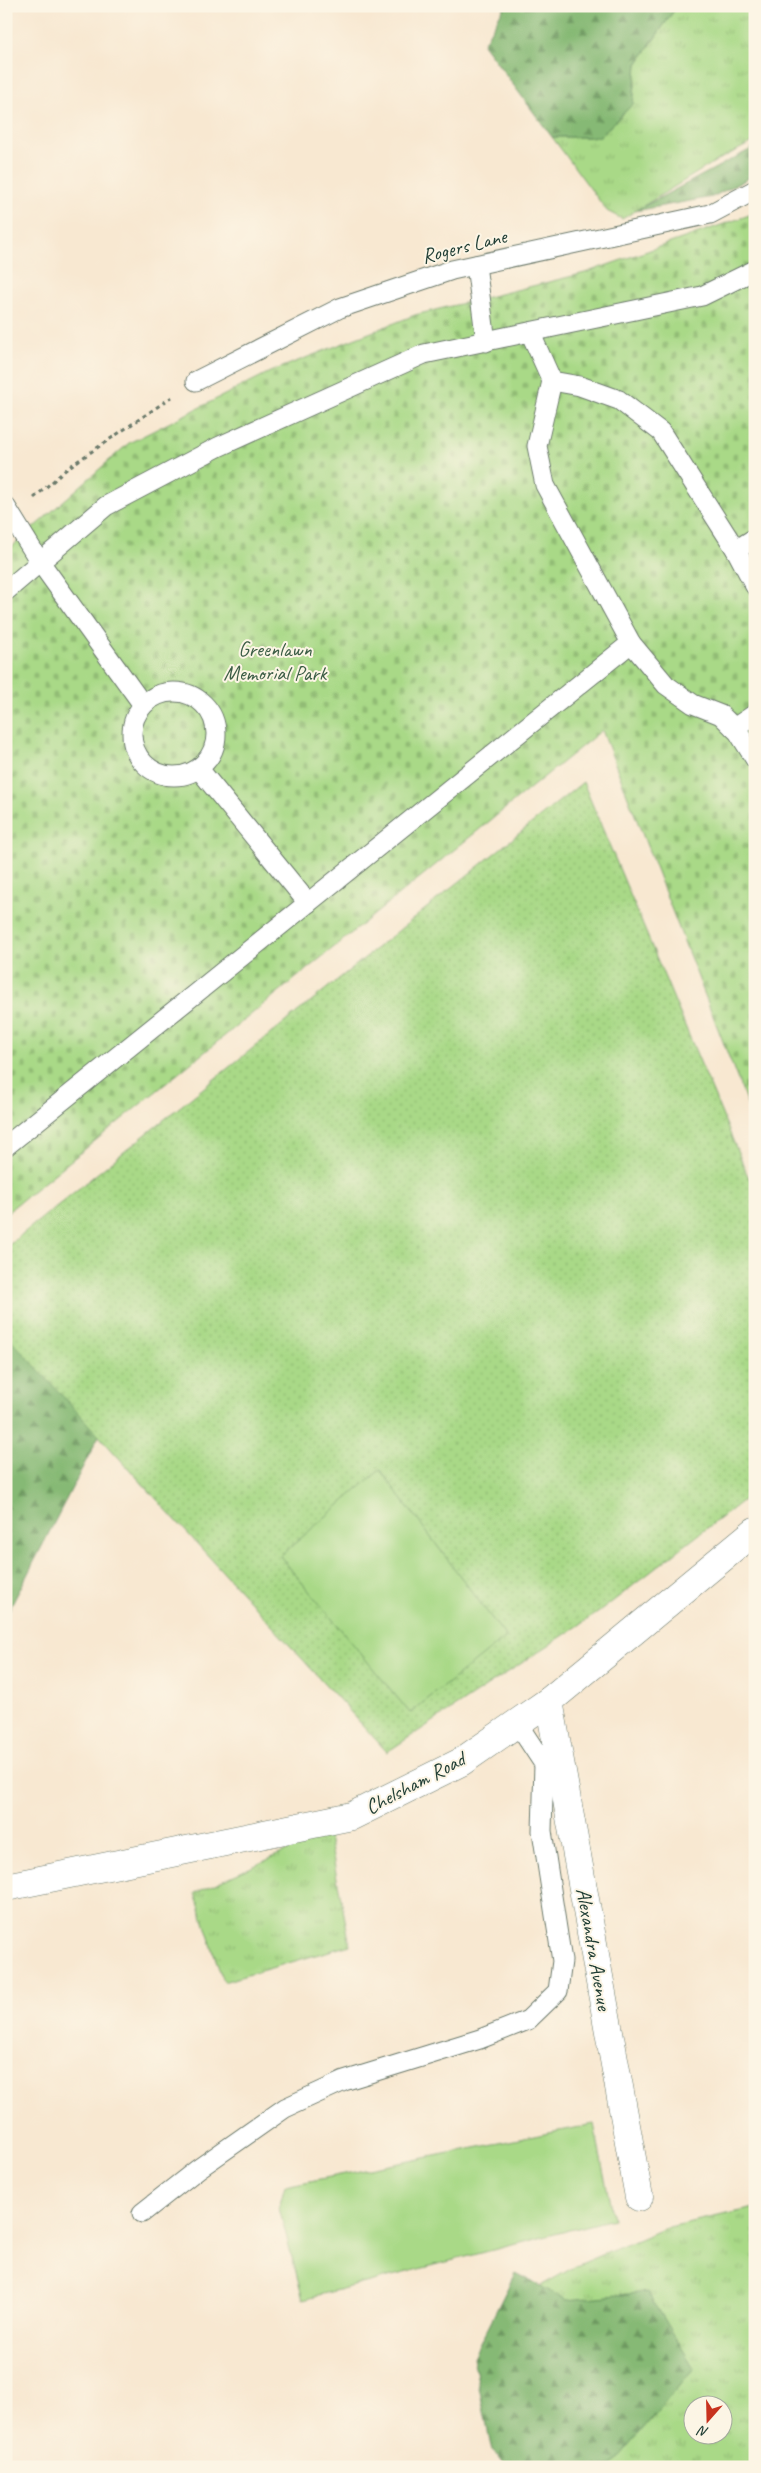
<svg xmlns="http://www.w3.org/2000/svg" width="761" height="2473" viewBox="0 0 761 2473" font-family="Caveat,sans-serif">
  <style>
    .grass { fill: url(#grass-tufts); stroke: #648b5e; fill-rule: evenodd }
    .forest { fill: url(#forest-firs); stroke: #527b54 }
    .cemetery { fill: url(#cemetery-stones); stroke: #648b5e }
    .park { fill: url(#park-dots); stroke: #648b5e }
    .pitch { fill: #a9d987; stroke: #648b5e }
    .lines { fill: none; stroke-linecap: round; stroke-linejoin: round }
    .lane-casing { stroke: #6b796b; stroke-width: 21 }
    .street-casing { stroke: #6b796b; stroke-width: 29 }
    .secondary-casing { stroke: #6b796b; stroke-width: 29 }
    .path { stroke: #6b796b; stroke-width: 3; stroke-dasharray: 4 4; stroke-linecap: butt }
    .lane { stroke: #fff; stroke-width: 19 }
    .street { stroke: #fff; stroke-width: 28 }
    .secondary { stroke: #fff; stroke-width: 28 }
    .labels { text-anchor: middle; stroke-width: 4; stroke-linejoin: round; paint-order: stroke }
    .street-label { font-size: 21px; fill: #1f3d34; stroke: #fcf5e5 }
    .park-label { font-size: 21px; fill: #3b5c45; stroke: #fcf5e5 }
  </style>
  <defs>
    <pattern id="grass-tufts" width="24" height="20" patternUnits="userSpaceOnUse" patternTransform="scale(1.25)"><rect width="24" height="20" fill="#a9d987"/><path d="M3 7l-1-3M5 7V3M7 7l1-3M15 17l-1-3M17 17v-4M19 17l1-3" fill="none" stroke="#91bb75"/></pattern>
    <pattern id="forest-firs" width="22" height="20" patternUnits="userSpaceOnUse" patternTransform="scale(1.25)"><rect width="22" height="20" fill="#86b974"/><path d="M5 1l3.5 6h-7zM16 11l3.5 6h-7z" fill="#6d9860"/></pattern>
    <pattern id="cemetery-stones" width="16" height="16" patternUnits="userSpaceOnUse" patternTransform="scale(1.25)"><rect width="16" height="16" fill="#a9d987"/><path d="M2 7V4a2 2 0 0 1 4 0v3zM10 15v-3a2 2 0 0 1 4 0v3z" fill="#91bb75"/></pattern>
    <pattern id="park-dots" width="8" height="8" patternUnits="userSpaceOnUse" patternTransform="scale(1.25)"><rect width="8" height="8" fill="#a9d987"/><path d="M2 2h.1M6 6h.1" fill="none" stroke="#91bb75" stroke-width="1.8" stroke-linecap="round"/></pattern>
  </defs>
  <rect width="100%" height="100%" fill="#fcf5e5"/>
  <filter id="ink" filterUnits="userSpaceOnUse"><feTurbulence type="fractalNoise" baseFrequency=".02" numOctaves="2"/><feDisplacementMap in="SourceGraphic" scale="10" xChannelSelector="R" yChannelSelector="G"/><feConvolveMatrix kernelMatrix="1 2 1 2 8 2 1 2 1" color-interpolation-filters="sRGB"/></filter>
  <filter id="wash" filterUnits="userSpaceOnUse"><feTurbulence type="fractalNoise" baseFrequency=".0096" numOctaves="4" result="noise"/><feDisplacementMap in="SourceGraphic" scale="20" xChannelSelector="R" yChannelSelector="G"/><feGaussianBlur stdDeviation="1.12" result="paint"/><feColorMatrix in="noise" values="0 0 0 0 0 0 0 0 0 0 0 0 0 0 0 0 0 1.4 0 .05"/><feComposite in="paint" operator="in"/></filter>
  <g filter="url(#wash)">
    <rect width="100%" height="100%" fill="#f8e8d1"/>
    <g class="grass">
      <polygon points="677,6 755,6 755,141 716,161 622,219 607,211 552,137 599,137 633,104 637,64"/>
      <polygon points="328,1832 350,1945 223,1982 195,1893"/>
      <path d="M755,2208v259h-193l-50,-165 64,-36 92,-39zM694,2406h30v30h-30z"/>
    </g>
    <g class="forest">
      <polygon points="505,6 677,6 637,64 633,104 599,137 552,137 483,44"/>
      <polygon points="755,147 755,175 712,197 635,211"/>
      <polygon points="6,1329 104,1426 6,1616"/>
      <polygon points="515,2273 567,2300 648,2292 694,2368 611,2467 510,2467 492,2451 473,2357"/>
    </g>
    <polygon class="cemetery" points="755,213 755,1124 602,730 6,1213 6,552 129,443 270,372 415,315 585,273"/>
    <polygon class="park" points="583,782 747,1174 755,1188 755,1491 599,1612 387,1752 6,1334 6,1247"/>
    <g class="pitch">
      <polygon points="380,1470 506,1637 410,1713 280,1556"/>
      <polygon points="594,2124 613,2219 303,2299 279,2208 285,2186"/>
    </g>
  </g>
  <g filter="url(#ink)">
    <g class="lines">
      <g class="lane-casing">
        <g id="lane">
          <polyline points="476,265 486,342"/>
          <polyline points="530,332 552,381 537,446 545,485 631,643 666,685 693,704 721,715 738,732 755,759"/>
          <polyline points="196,381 340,308 452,270 710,214 755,190"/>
          <polyline points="552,381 580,386 619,400 661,432 736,550 755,586"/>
          <polyline points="6,507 40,562 143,705"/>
          <polyline points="736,550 755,538"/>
          <polyline points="6,591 106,506 218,447 424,354 702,296 755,270"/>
          <circle cx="174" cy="734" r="42"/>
          <polyline points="734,728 755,714"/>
          <polyline points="199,769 308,903"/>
          <polyline points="6,1146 631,643"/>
          <polyline points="142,2213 198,2169 285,2108 344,2081 480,2039 528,2020 558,1991 562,1961 542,1831 544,1764 517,1723"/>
        </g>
      </g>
      <g class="street-casing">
        <polyline id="street" points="549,1701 639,2197"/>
      </g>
      <g class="secondary-casing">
        <polyline id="secondary" points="6,1887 352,1816 461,1762 549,1701 755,1531"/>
      </g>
      <polyline class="path" points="34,498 69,467 172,397"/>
      <use href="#lane" class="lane"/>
      <use href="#street" class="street"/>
      <use href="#secondary" class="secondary"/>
    </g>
  </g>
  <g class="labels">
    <g class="street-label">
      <text transform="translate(464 246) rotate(-14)" y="7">Rogers Lane</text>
      <text transform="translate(415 1783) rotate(-28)" y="7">Chelsham Road</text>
      <text transform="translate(594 1949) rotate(80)" y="7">Alexandra Avenue</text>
    </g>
    <g class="park-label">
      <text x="275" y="656">Greenlawn<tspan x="275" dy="24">Memorial Park</tspan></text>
    </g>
  </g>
  <rect width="761" height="2473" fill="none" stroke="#fcf5e5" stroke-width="25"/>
  <g transform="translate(708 2420) rotate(200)"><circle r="24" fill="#fcf5e5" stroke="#a4ab9e"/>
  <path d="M0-4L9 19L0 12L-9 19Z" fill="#c8321e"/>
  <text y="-8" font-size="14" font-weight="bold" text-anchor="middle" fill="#1f3d34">N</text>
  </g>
</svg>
